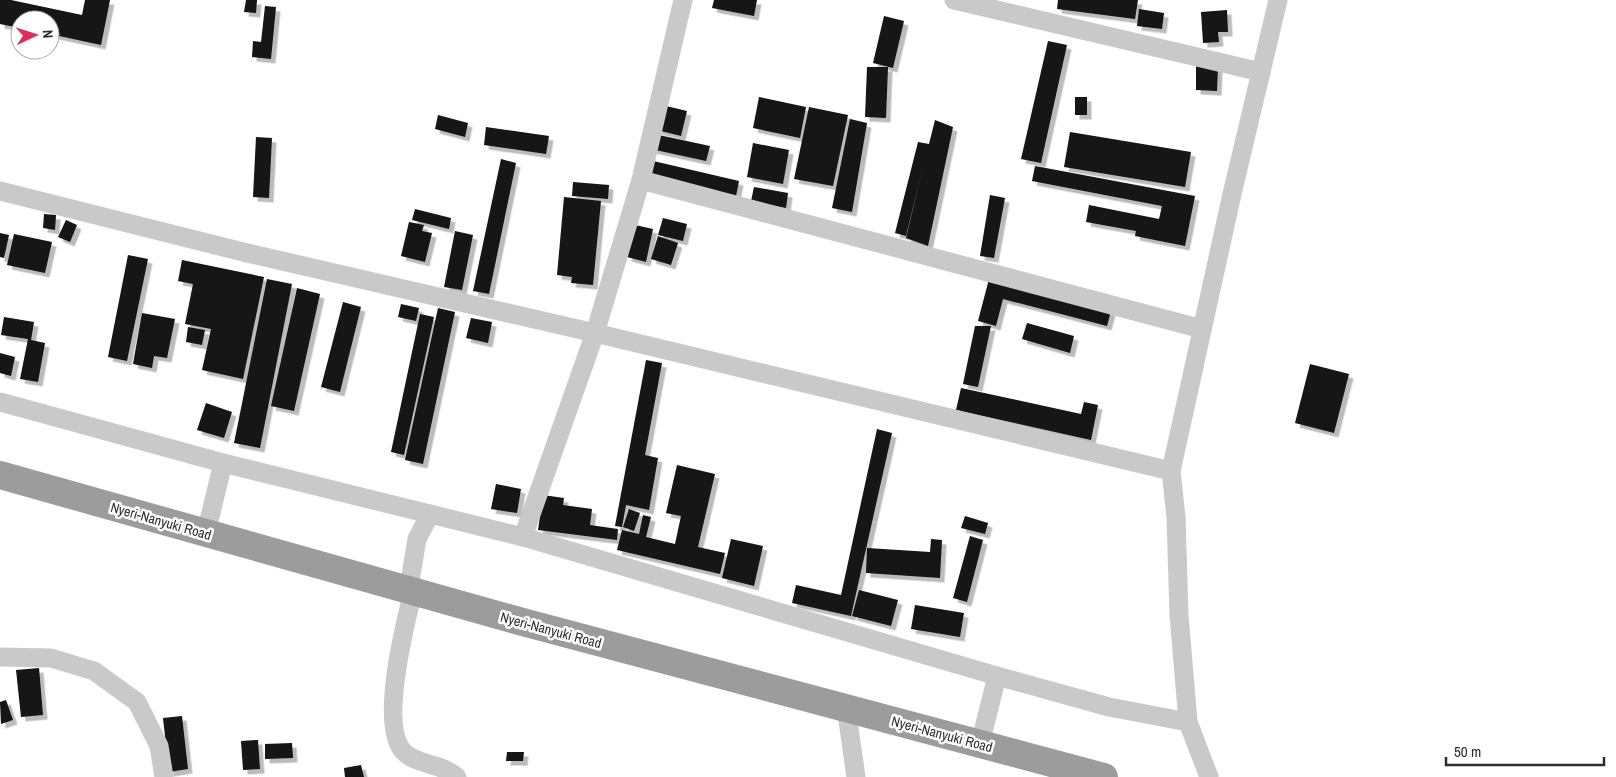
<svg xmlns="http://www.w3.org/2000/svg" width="1616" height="777" viewBox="0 0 1616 777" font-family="'Archivo Narrow',sans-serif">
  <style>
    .building { fill: #131313; filter: url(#shadow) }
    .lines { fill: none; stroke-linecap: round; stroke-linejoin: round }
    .minor { stroke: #c9c9c9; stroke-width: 19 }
    .trunk { stroke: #9c9c9c; stroke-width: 28 }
    .labels { text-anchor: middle; stroke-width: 5; stroke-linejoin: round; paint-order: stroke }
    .street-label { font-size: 14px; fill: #2c2c2c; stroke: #fff }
  </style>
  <defs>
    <filter id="shadow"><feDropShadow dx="4.5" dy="4.5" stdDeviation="0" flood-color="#0004"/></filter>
  </defs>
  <rect width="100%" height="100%" fill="#fff"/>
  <g class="building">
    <polygon points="0,0 11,0 82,15 85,0 110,0 101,45 50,34 50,20 20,20 20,28 0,24"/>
    <polygon points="246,0 257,0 256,13 244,12"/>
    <polygon points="714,0 757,0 754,16 712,8"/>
    <polygon points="1058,0 1138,0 1135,19 1057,9"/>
    <polygon points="265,6 276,7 271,59 252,57 253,41 261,42"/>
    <polygon points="1139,9 1164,13 1162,29 1137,26"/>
    <polygon points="1227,10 1228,32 1218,32 1219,42 1203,43 1201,12"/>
    <polygon points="884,16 904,21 893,68 873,63"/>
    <polygon points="1048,41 1067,45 1041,163 1021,159"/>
    <polygon points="1196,66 1218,67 1217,91 1196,90"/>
    <polygon points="867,67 888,67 886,118 865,117"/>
    <polygon points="759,97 806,107 800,138 753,128"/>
    <rect x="1075" y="97" width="12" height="18"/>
    <polygon points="662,105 687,111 681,136 657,130"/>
    <polygon points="809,107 848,115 833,186 794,179"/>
    <polygon points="438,115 468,123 465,137 435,129"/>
    <polygon points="850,119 867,123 852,212 832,208"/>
    <polygon points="935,120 953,127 928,246 906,238 923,167 906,236 895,233 918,142 929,144"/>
    <polygon points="486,127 549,136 546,154 484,145"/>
    <polygon points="1070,132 1191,152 1185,187 1064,167"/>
    <polygon points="654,134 710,146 706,161 651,149"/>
    <polygon points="256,137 272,138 269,198 253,197"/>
    <polygon points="753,143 789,150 783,184 747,177"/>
    <polygon points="501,159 516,163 489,294 473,291"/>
    <polygon points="649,160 739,181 736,196 645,175"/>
    <polygon points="1035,166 1195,196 1185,246 1135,236 1136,231 1086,222 1089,205 1159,219 1162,206 1032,181"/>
    <polygon points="573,182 609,185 608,199 572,196"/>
    <polygon points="754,187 788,193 786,208 751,201"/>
    <polygon points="990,195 1005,198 994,258 980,256"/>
    <polygon points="564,197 601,201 593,285 571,283 572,277 557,275"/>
    <polygon points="415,209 451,218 449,229 412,220"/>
    <polygon points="44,214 56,215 55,230 43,228"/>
    <polygon points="663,218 687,224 683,241 658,235"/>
    <polygon points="66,220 77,225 70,242 58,237"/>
    <polygon points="409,222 424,225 422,231 432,233 425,262 401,256"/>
    <polygon points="635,225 653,229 646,262 627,257"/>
    <polygon points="455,231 473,235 462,290 444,287"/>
    <polygon points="0,233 9,235 4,258 0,257"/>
    <polygon points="14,234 52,242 45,273 7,265"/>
    <polygon points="658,236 678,243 671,265 651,259"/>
    <polygon points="128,255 148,259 127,361 108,357"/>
    <polygon points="182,260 264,277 243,379 202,370 211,329 185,324 193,284 178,281"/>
    <polygon points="267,279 292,284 260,448 234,443"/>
    <polygon points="989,279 1111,311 1107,326 1003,299 996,326 978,321"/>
    <polygon points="297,288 320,294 294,411 271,406"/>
    <polygon points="343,302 361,307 340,392 321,387"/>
    <polygon points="401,304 419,308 416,321 398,317"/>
    <polygon points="438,308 455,312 423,464 405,460"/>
    <polygon points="142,313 175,319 167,358 154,356 152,368 133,364"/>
    <polygon points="420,314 434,317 404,455 391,452"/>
    <polygon points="4,317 34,322 31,340 45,343 38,382 20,379 28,339 1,335"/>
    <polygon points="471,318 492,322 488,343 466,338"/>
    <polygon points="1027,323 1074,336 1070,353 1022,339"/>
    <polygon points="975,326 991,326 978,387 963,384"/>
    <polygon points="188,327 205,330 202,345 186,342"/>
    <polygon points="0,353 15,357 11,376 0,373"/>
    <polygon points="646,360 662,363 645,455 658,458 649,510 626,505 622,527 615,526"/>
    <polygon points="1310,364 1349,374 1334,433 1295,423"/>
    <polygon points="961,388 1081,414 1084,402 1098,405 1091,440 956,410"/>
    <polygon points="206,403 232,412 224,438 197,430"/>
    <polygon points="877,429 892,433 851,616 792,603 796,585 841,595"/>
    <polygon points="677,465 715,474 698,547 725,553 720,574 617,550 622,530 639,534 643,515 651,517 646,537 675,544 681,516 666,513"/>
    <polygon points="496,484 521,489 517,513 491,509"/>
    <polygon points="543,495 564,498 563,505 592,509 590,525 618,529 617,540 538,530"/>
    <polygon points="629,509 640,513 634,531 623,527"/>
    <polygon points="965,516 988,523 985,534 961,528"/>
    <polygon points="970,536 983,540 967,602 953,598"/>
    <polygon points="731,539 763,546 754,586 722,578"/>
    <polygon points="931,539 942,540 940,578 866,573 867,548 930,552"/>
    <polygon points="859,590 898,600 891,626 852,616"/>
    <polygon points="915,605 964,613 960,637 911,629"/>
    <polygon points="39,668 43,715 21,717 16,670"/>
    <polygon points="6,700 13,720 1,724 0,702"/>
    <polygon points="182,716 188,769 169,772 163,718"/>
    <polygon points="258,740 260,769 243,770 241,741"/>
    <polygon points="292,743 293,758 265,759 265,744"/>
    <polygon points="507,752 524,752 523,761 506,761"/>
    <polygon points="361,765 364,777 345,777 344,768"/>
  </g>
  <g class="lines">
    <g class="minor">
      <polyline points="954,0 1261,72"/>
      <polyline points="641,180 1202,329"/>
      <polyline points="0,191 243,252 595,333 1171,471"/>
      <polyline points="0,402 223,463 523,537 997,676 1109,707 1188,722"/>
      <polyline points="206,533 223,463"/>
      <polyline points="523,537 595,333 641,180 683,0"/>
      <path d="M413,592c-8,32 -35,137 -8,161 10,9 27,11 39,16 4,2 9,5 13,8"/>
      <polyline points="410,601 409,587 417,539 430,514"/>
      <polyline points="0,657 51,658 94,671 137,702 159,746 164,777"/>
      <polyline points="846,707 856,777"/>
      <polyline points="980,744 997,676"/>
      <polyline points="1209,777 1188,722 1179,615 1176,517 1171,471 1232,194 1278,0"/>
    </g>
    <polyline class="trunk" points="0,475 519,621 1104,777"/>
  </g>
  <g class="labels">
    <g class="street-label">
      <text transform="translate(161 521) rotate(16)" y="5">Nyeri-Nanyuki Road</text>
      <text transform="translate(551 630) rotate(15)" y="5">Nyeri-Nanyuki Road</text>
      <text transform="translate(942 734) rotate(15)" y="5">Nyeri-Nanyuki Road</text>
    </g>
  </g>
  <g transform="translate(35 35) rotate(86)"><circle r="24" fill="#ffffff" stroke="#ababab"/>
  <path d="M0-4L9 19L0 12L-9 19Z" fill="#e52c56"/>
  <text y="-8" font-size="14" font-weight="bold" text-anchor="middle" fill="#2c2c2c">N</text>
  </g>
  <path d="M1446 757v8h158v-8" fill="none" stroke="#2c2c2c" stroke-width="2.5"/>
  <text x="1454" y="757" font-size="15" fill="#2c2c2c" stroke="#ffffff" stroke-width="4" paint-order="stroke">50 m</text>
</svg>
